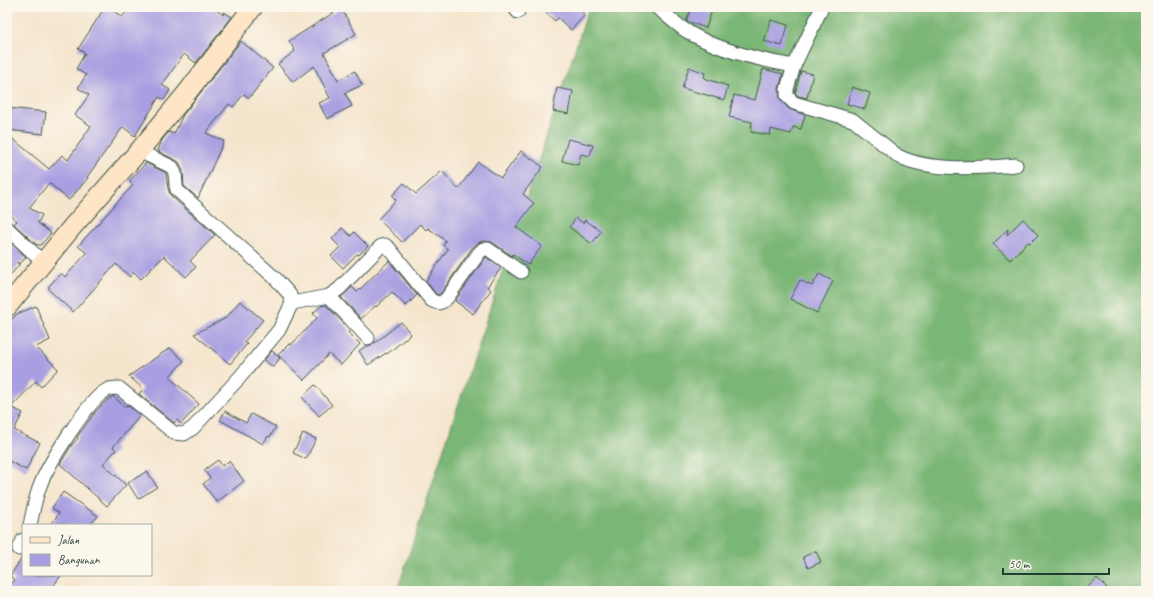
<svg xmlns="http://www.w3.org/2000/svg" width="1153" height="598" viewBox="0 0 1153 598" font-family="Caveat,sans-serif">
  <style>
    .forest { fill: #7ab674; stroke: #4c7a54 }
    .building { fill: #a89ee1 }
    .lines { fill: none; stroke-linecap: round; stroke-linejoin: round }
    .street-casing { stroke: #3f564b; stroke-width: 15 }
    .secondary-casing { stroke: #3f564b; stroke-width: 21 }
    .street { stroke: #fff; stroke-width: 13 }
    .secondary { stroke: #fee5c5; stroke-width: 19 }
  </style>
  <rect width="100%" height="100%" fill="#fbf7ec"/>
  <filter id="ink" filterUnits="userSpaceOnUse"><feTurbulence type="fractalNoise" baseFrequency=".025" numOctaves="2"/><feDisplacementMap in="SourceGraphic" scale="8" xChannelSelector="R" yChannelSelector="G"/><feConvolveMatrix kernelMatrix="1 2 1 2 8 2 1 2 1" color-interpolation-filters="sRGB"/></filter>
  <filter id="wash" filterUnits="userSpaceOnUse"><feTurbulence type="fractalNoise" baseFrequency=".012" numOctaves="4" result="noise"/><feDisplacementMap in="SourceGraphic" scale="16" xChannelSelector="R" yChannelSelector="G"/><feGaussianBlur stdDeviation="0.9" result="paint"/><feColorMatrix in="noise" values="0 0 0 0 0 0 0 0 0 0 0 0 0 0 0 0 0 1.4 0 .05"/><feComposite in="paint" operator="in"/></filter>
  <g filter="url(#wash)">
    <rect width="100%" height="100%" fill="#f5e5cd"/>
    <polygon class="forest" points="589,7 1146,7 1146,591 397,591"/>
    <g id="blocks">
      <g class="building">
        <polygon points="105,7 108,7 122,17 130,7 213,7 223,15 224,12 232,17 196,63 184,54 162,85 170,90 164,100 159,97 135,136 123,127 87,177 88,178 69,200 49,183 29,208 42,215 38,223 51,233 40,246 38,244 37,245 14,224 17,221 7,212 7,134 49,169 62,155 68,160 91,126 75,115 89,95 78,88 86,75 76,69 85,53 78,49"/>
        <polygon points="540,7 577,7 585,15 571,30 558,18 555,21"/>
        <polygon points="692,7 713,7 706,28 686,21"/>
        <polygon points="341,8 356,34 324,53 338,80 355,71 362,85 345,93 352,106 327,119 319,103 330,98 314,66 293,82 278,64 295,51 289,41"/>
        <polygon points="771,20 788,25 782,46 764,41"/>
        <polygon points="241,41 273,68 249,98 244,94 233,107 229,104 206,133 224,141 198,198 184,186 183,171 179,162 158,151 162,140 169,132 174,134 183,115"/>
        <polygon points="689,67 705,73 704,78 728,86 724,100 682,88"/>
        <polygon points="763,69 783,74 779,89 780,99 789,109 805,115 801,129 793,127 791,134 771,129 770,135 751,132 752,122 729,117 734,95 755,100"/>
        <polygon points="801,71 813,74 807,98 798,96 795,93"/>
        <polygon points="852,87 870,93 865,109 847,104"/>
        <polygon points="557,88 573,91 569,114 553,111"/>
        <polygon points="7,108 46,112 43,134 7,130"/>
        <polygon points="568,139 593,145 590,156 581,154 578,165 562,161"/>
        <polygon points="521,151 543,167 523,194 534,203 516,227 542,246 528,265 513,254 512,256 492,242 483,241 478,243 472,248 441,293 438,295 436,294 426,281 448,249 443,245 446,241 428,228 426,230 420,224 402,242 378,219 396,200 392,196 404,183 416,194 442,171 458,189 478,162 501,178"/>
        <polygon points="146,163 166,173 168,189 171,196 215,235 190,261 196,267 186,277 164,256 141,279 134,272 130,277 116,264 73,312 49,290 49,286 61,273 65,277 87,253 78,246 133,185 129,181"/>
        <polygon points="576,218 583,223 585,220 601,231 592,244 569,227"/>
        <polygon points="1023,219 1038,235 1030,243 1028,242 1010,260 993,244 1008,229 1007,235"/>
        <polygon points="342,228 351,236 354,232 368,246 359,255 357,254 343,268 331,256 340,247 332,239"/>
        <polygon points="7,239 26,257 20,264 17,262 19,265 7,279"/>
        <polygon points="486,257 501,268 487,287 491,290 473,314 455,301"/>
        <polygon points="389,261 417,295 406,306 392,292 376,307 375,306 361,319 341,297 352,287 357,292"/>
        <polygon points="819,274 833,281 817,313 790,299 800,280 812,286"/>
        <polygon points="240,301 263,320 244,342 247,344 230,364 194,334 226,318"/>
        <polygon points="326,305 350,330 348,332 360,344 341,365 329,354 304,380 278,355 290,343 291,345 317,318 313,313 321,306"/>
        <polygon points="36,306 50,340 36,347 58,369 41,387 36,381 11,407 23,413 14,430 40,443 26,470 7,460 7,324 17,314"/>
        <polygon points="401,322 411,334 387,354 386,353 368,365 359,351 366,346 370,346 374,342 375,343"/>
        <polygon points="170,348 184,361 169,377 199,404 181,424 177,420 174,423 139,394 143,389 129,376"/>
        <polygon points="272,351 280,358 273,367 264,360"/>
        <polygon points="315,385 332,405 319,416 302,397"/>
        <polygon points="113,396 125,407 126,405 129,406 140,416 113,447 116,450 103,464 126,485 107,506 60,464 72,445 78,438 77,437 96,411 105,402"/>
        <polygon points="225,411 246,423 251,414 276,427 270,437 268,436 263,444 220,420"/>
        <polygon points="303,433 316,439 306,459 293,453"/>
        <polygon points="218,460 222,466 229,461 244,481 217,502 203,484 210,478 204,470"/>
        <polygon points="147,471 157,487 138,499 128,483"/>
        <polygon points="63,492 98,516 90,525 51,525 59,513 52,508"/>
        <polygon points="816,551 821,562 808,568 803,557"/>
        <polygon points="23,556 23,575 61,575 50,591 7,591 7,589 15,580 10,576"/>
        <polygon points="1097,578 1110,591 1084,591"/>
      </g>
    </g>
  </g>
  <g filter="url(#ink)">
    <use href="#blocks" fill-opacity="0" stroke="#3f564b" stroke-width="1"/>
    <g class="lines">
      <g class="street-casing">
        <g id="street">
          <polyline points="514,7 518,12"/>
          <path d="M656,7c11,8 21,18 32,25 32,19 71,28 106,34l-7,23v7l7,7 59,17 45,36c31,16 84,12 118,9"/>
          <polyline points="794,66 822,7"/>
          <polyline points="7,228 44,263"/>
          <polyline points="329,296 368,338"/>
          <path d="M292,303l37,-7 10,-7 42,-43 4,-1 4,3 42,52c7,4 10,4 16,-2l32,-45 4,-4h5l33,23"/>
          <path d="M30,525c3,-13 5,-27 10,-39 7,-20 49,-88 67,-96 3,-2 8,-2 12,-2l55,45 10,1 9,-6 47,-51 39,-47 13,-27 -2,-8 -14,-16 -99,-89c-3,-8 1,-15 -5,-23l-33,-16"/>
          <polyline points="19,549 23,540"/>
        </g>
      </g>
      <g class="secondary-casing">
        <polyline id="secondary" points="7,307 73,226 139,151 186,94 253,7"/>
      </g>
      <use href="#street" class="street"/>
      <use href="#secondary" class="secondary"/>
    </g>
  </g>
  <rect width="1153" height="598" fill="none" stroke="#fbf7ec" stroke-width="24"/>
  <rect x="22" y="524" width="130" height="52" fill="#fbf7ec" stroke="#a3ada2"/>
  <rect x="30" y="537" width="20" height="6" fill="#fee5c5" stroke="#a3ada2"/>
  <text x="58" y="544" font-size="12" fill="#1f3d34">Jalan</text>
  <rect x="30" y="554" width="20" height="12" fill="#a89ee1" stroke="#a3ada2"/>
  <text x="58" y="564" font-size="12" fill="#1f3d34">Bangunan</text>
  <path d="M1003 568v6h106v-6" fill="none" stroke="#1f3d34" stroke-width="2"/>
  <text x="1009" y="568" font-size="12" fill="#1f3d34" stroke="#fbf7ec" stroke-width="3" paint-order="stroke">50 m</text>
</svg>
